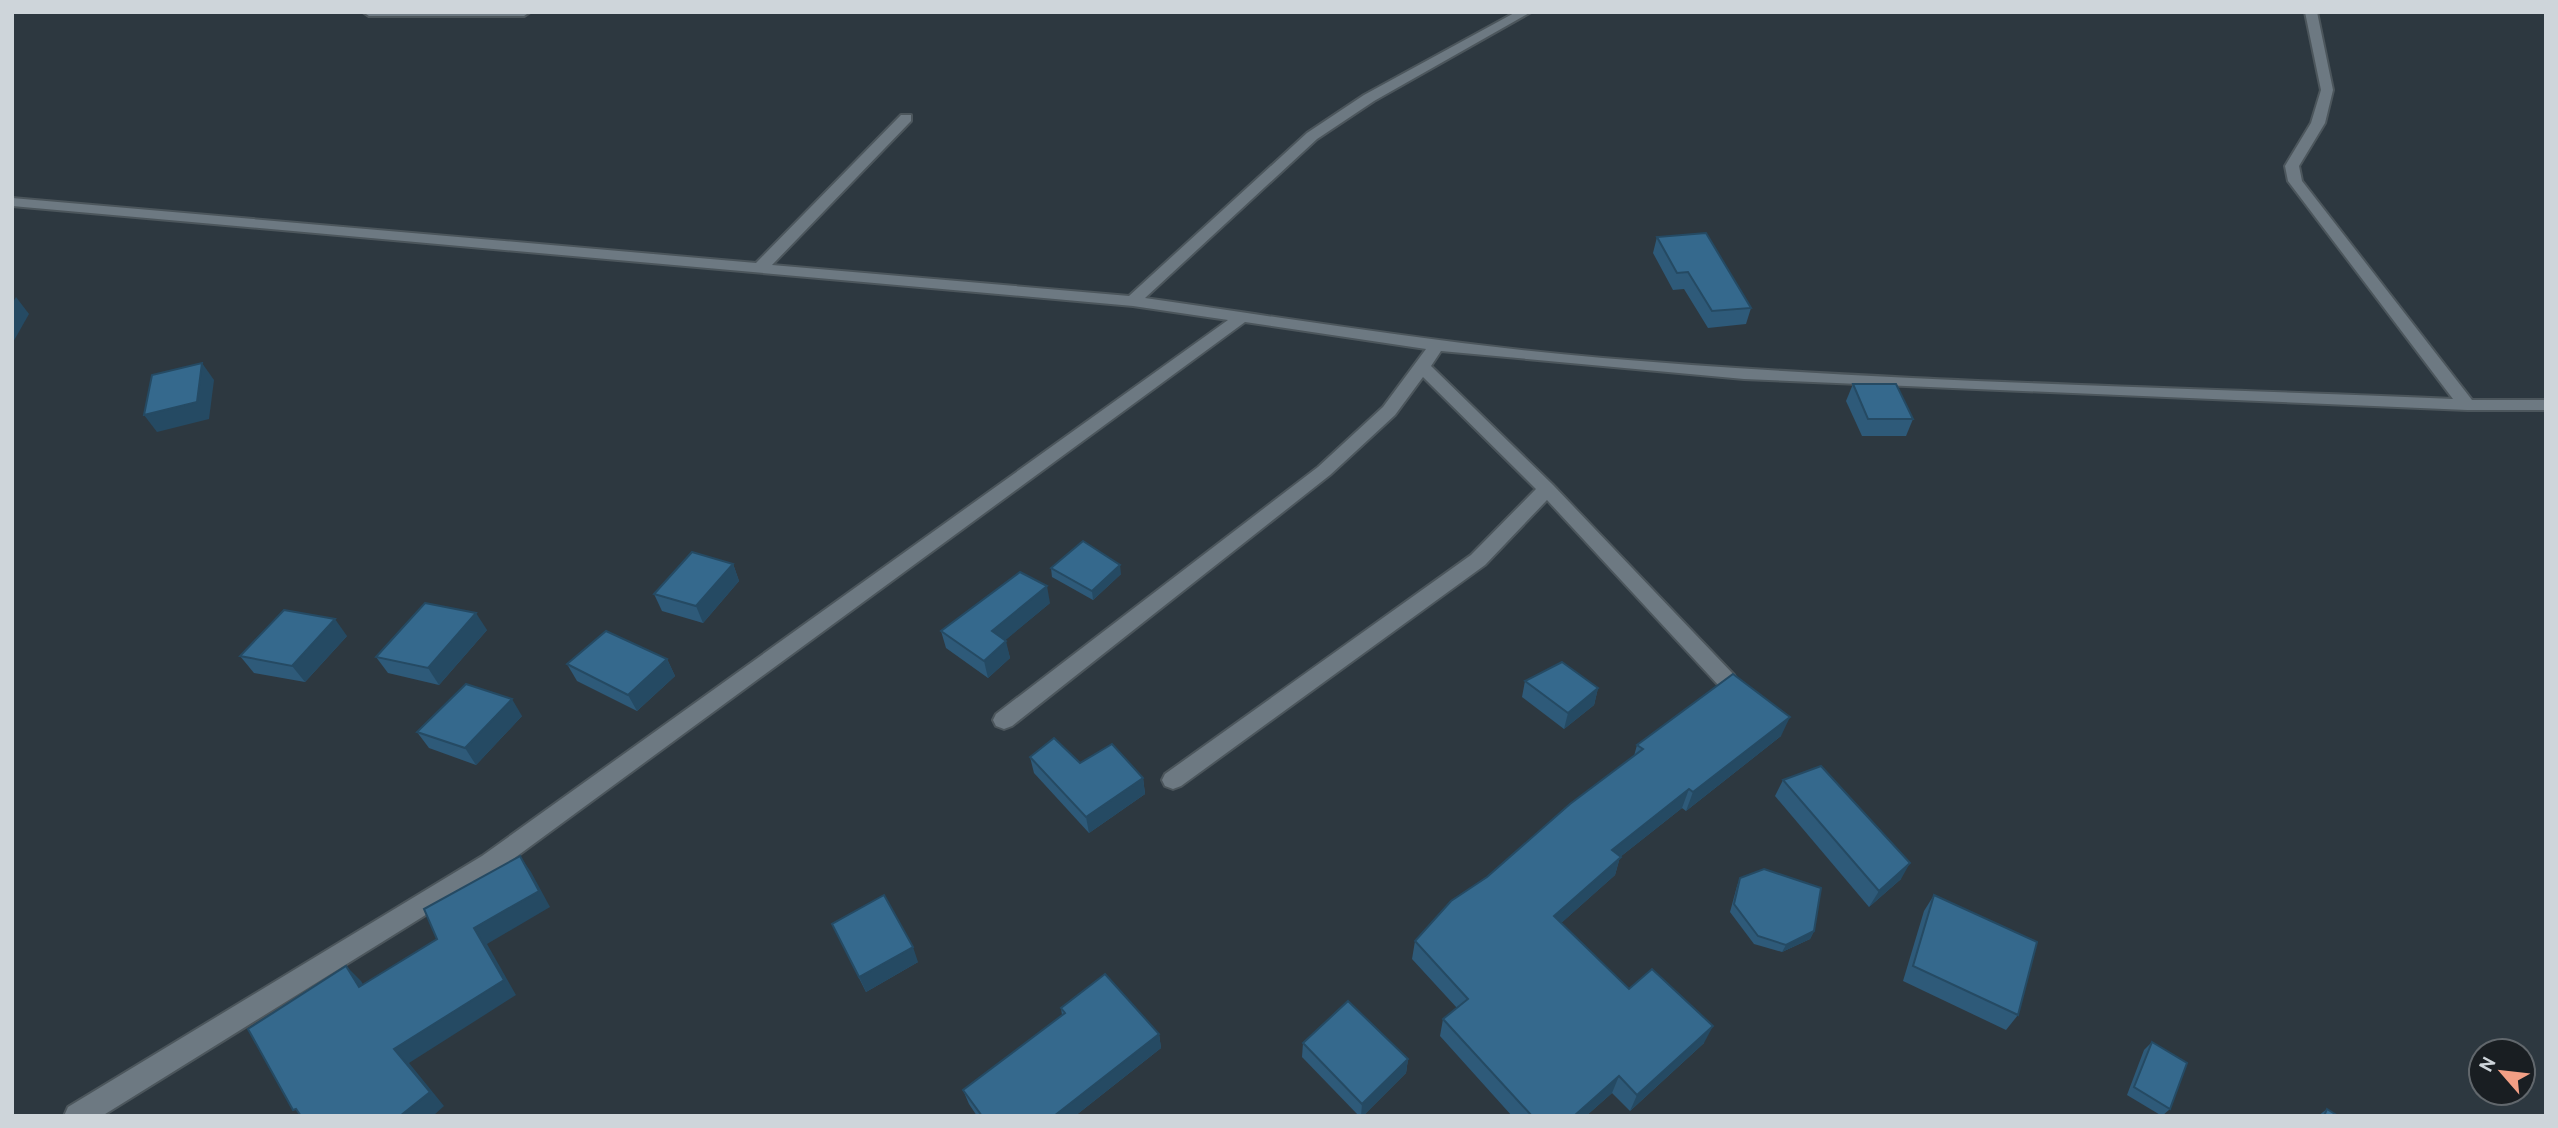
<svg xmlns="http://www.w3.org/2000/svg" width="2558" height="1128" viewBox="0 0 2558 1128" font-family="Cabin,sans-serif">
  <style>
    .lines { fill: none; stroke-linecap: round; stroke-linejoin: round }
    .minor-casing { stroke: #4c565c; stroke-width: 4 }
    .minor { fill: #6d7982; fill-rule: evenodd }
    .wall { fill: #2e5a79 }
    .shaded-wall { fill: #254a63 }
    .building { fill: #35698d; stroke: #254a63; stroke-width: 2 }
  </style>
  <rect width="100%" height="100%" fill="#2d3840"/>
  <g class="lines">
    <g class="minor-casing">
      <g id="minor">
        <polygon points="363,12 530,12 524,16 369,16"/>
        <path d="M1516,12h15l-157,89 -57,38 -172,159c153,22 305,47 458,60 283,24 567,29 850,41l-165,-218 -3,-15 26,-43 10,-33 -16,-78h12l16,78 -8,33 -26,43 3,15 170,219h74v10h-79l-723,-31 -303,-28 -10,15 122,119 181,190 3,6 -3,6h-14l-173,-187 -62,65 -304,221 -8,3 -8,-3 -3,-6 3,-6 306,-219 65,-66 -113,-112 -28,38 -65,60 -318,251 -8,3 -8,-3 -3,-6 3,-6 322,-247 65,-60 43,-58 -181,-27 -747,548 -396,246h-38l4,-9 414,-251 746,-536 -95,-14 -1121,-100v-8l744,65 145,-148h10v6l-139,144 357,31 178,-163 57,-38z"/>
      </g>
    </g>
    <use href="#minor" class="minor"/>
  </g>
  <g class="wall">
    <polygon points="1657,237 1751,308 1746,324 1708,328 1684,289 1673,290 1653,253"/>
    <polygon points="1853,384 1913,419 1906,436 1862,436 1846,401"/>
    <polygon points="733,564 739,581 703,623 662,611 654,594"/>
    <polygon points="1051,568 1121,574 1093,600 1052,577"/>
    <polygon points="1050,603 1005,640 1010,658 988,678 946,648 941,631"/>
    <polygon points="487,630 439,685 388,673 376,657"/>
    <polygon points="347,636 305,682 254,673 240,656"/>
    <polygon points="667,659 675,676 637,711 577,681 567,664"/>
    <polygon points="1525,681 1598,688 1594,705 1564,729 1522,697"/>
    <polygon points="522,716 476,765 429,748 417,732"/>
    <polygon points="1781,736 1686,811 1682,808 1620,857 1615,875 1561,923 1629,989 1704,1043 1630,1111 1612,1093 1586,1116 1512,1116 1440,1036 1443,1019 1457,1008 1412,959 1415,941 1634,756 1637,745"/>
    <polygon points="1030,757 1080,763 1143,778 1145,794 1089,833 1034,773"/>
    <polygon points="1783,780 1901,879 1869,907 1775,796"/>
    <polygon points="1740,878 1814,931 1810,939 1782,952 1754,944 1730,912 1737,886"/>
    <polygon points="1934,895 2018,1015 2006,1030 1903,981 1924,911"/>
    <polygon points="832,924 918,962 866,992"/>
    <polygon points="1061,1008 1159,1034 1161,1048 1075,1116 977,1116 969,1104 963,1090 1062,1015"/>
    <polygon points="2152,1042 2170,1109 2162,1116 2127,1095 2144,1050"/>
    <polygon points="1303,1043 1408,1059 1406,1073 1363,1116 1359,1116 1302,1057"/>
    <polygon points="2327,1109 2338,1116 2318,1116"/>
  </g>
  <g class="shaded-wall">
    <polygon points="16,297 29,314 12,344 12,304"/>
    <polygon points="202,363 214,380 209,419 157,432 144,415"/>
    <polygon points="733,564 739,581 703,623 696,606"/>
    <polygon points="1120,565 1121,574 1093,600 1092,591"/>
    <polygon points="1047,586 1050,603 996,648 992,631"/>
    <polygon points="476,613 487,630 439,685 428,668"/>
    <polygon points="335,619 347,636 305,682 292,666"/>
    <polygon points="1006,641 1010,658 988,678 984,661"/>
    <polygon points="667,659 675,676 637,711 628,695"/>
    <polygon points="1598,688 1594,705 1564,729 1568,713"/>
    <polygon points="512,699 522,716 476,765 465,748"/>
    <polygon points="1790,717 1781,736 1686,811 1693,792"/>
    <polygon points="1143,778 1145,794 1089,833 1086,817"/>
    <polygon points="1689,789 1682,808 1620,857 1615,875 1549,934 1554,916 1612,850"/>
    <polygon points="520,856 531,872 550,907 487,944 516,995 409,1063 444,1106 433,1116 400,1116 394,1049 474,928"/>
    <polygon points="1910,863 1901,879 1869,907 1879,891"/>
    <polygon points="1814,931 1810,939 1782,952 1786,945"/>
    <polygon points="913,947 918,962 866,992 859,977"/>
    <polygon points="346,966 361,981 374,1002 359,987"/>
    <polygon points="1713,1026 1704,1043 1630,1111 1637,1095"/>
    <polygon points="1159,1034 1161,1048 1075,1116 1054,1116"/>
    <polygon points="1408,1059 1406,1073 1363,1116 1361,1116 1362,1104"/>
    <polygon points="1619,1076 1612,1093 1586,1116 1574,1116"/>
  </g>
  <g class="building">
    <polygon points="1706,233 1751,308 1712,311 1688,272 1677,273 1657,237"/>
    <polygon points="202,363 197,402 144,415 152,375"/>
    <polygon points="1853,384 1896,384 1913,419 1868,419"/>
    <polygon points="1083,541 1120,565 1092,591 1051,568"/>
    <polygon points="692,552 733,564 696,606 654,594"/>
    <polygon points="1020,572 1047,586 992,631 1006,641 984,661 941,631"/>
    <polygon points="425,603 476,613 428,668 376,657"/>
    <polygon points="284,610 335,619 292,666 240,656"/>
    <polygon points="606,631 667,659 628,695 567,664"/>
    <polygon points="1562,662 1598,688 1568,713 1525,681"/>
    <polygon points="1733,674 1790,717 1693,792 1689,789 1612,850 1621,857 1554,916 1629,989 1652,969 1713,1026 1637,1095 1619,1076 1574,1116 1532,1116 1443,1019 1468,999 1415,941 1451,901 1487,877 1570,804 1643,749 1637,745"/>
    <polygon points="466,684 512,699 465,748 417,732"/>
    <polygon points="1054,738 1080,763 1112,744 1143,778 1086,817 1030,757"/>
    <polygon points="1821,766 1910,863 1879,891 1783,780"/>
    <polygon points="520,856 539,891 474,928 504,980 394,1049 430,1092 400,1116 301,1116 296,1109 293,1110 248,1029 346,966 359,987 437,939 424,909"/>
    <polygon points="1764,869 1821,888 1814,931 1786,945 1758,936 1734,904 1740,878"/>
    <polygon points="884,895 913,947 859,977 832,924"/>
    <polygon points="1934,895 2037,942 2018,1015 1913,966"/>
    <polygon points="1105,974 1159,1034 1054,1116 982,1116 963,1090 1065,1013 1061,1008"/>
    <polygon points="1348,1001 1408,1059 1362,1104 1303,1043"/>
    <polygon points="2152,1042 2187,1063 2170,1109 2134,1087"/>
    <polygon points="2327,1109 2338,1116 2324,1116"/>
  </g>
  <rect width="2558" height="1128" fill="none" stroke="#ced5da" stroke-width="28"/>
  <g transform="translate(2502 1072) rotate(298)"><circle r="33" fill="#191e22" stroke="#61676c" stroke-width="2"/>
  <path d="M0-5L12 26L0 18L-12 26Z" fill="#f39f85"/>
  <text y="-10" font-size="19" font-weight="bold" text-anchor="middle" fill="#ced5da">N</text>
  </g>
</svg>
